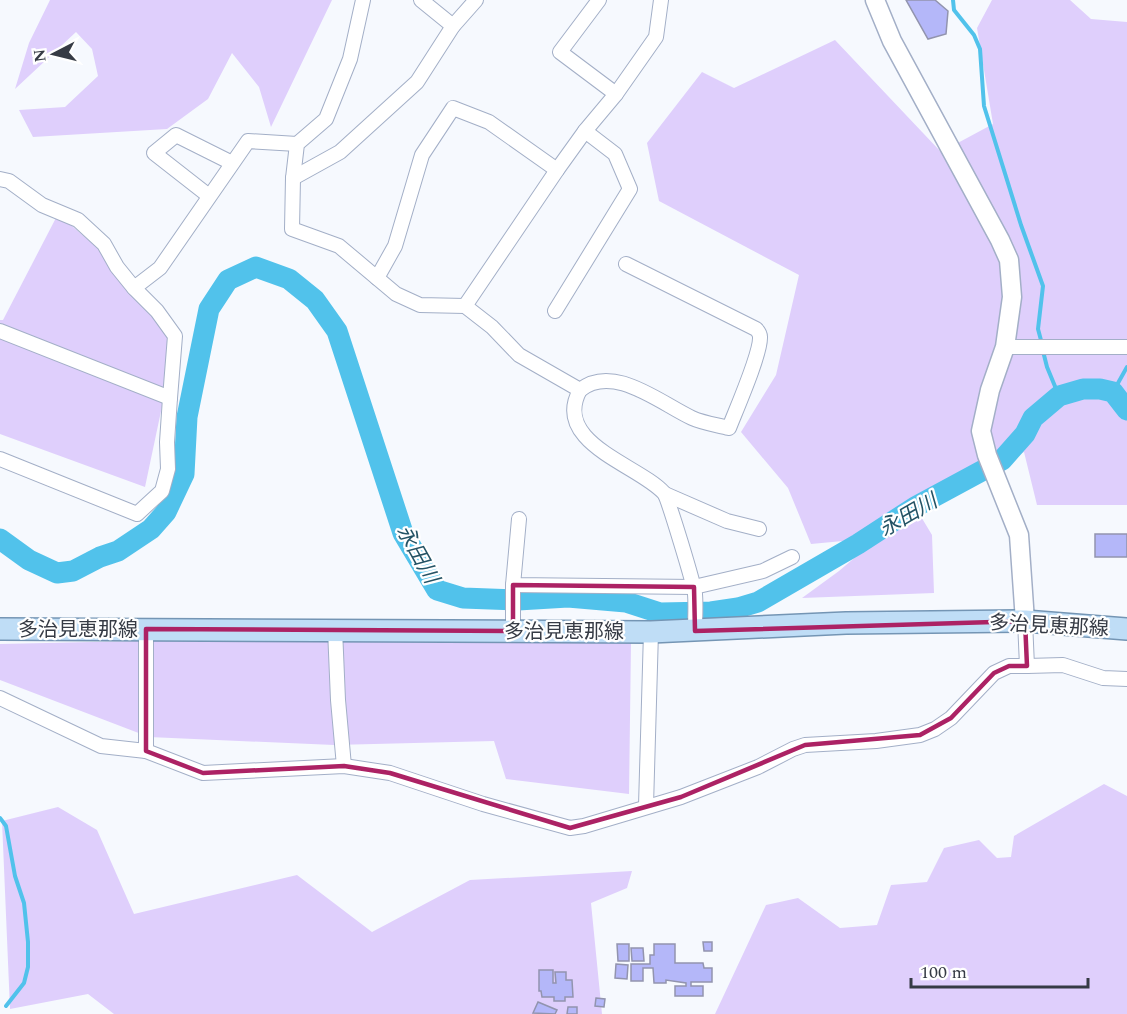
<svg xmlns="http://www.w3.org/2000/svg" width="1127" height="1014" viewBox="0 0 1127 1014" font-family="Spectral,'Noto Sans JP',serif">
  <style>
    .green { fill: #dfcffc }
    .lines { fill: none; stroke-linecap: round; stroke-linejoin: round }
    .stream { stroke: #51c2eb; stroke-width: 4 }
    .river { stroke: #51c2eb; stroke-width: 21 }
    .building { fill: #b4b7f9; stroke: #9294ae; stroke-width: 1.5 }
    .street-casing { stroke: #a3afc7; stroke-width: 16 }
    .secondary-casing { stroke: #a3afc7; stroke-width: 21 }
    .primary-casing { stroke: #7495b4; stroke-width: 24 }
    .street { stroke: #fff; stroke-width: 14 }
    .secondary { stroke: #fff; stroke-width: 18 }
    .primary { stroke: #bfddf6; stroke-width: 21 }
    .marked { fill: none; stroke: #ac2264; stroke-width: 4.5; stroke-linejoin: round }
    .labels { text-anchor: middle; stroke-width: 4.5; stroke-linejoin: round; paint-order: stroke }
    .street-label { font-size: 20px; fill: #363b45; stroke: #fff }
    .water-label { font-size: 21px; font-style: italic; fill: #245365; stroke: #fff }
  </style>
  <rect width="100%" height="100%" fill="#f6f9fe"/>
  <g class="green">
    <polygon points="50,0 332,0 271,127 259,87 232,53 208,99 167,129 33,137 19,110 65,107 98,76 92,49 76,32 15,89 29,43"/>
    <polygon points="992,0 1070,0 1091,19 1127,22 1127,505 1037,505 1024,452 917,510 932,535 934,593 802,598 839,571 898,521 864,539 811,544 788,488 741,432 776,375 799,275 659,201 647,143 702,72 734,88 835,40 941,152 993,124 977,28"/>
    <polygon points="58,214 142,286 176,326 164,397 145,487 0,434 0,320 3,320"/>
    <polygon points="370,636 631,643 629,794 506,779 494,741 334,745 149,737 0,680 0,644"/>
    <polygon points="1104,784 1127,796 1127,1014 715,1014 766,905 798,898 840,928 877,925 891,885 927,882 944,848 979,840 997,858 1011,857 1014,836"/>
    <polygon points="58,807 97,830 134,914 297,875 372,932 470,880 632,871 627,888 591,903 602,1014 114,1014 88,994 10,1009 2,821"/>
  </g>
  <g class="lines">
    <g class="stream">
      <polyline points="953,0 954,10 974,35 980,49 984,106 1021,225 1043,286 1038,329 1042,344"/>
      <polyline points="1043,351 1047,367 1059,396"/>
      <polyline points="1113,392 1127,367"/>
      <polyline points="0,818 6,826 15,876 24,903 28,942 28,967 24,983 6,1006"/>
    </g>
    <polyline class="river" points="0,539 29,560 57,573 73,571 100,557 118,551 151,529 166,512 184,474 187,417 209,309 228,280 256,267 289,279 315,300 337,331 403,533 437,590 463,598 518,600 568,597 626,602 660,613 711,612 738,608 758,602 858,544 915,507 1002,460 1025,434 1033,418 1059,396 1083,389 1100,389 1113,392 1127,410"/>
  </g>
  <g class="building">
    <polygon points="906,0 935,0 948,11 946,34 928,39"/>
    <rect x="1095" y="534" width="32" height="23"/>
    <polygon points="703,942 712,942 712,951 704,951"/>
    <polygon points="617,944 629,944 629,961 618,961"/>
    <polygon points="654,944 675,944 675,963 703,963 704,968 712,968 712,982 691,982 691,986 703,986 703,996 675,996 675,986 686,986 686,983 666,980 666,983 654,983 653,968 643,968 643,981 631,981 631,964 650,964 650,955 654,955"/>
    <polygon points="631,948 643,948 644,961 632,961"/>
    <polygon points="616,964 628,965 627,979 615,978"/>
    <polygon points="539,970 553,970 553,983 556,983 555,972 566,972 566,980 572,980 573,997 565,997 565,1001 554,1001 554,997 542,997 541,991 539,991"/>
    <polygon points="596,998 605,999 604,1007 595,1006"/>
    <polygon points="538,1002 557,1010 555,1014 533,1013"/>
    <polygon points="568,1007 577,1007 577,1014 567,1014"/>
  </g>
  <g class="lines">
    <g class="street-casing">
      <g id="street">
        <path d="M363,0l-13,59 -24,60 -29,25 -4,34 -1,51 47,17 57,48 24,11 45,1 27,21 27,28 61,35c-29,53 59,75 84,103 4,5 30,91 31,101 1,12 0,24 0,36"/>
        <polyline points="421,0 453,26"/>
        <polyline points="599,0 560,52 616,94"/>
        <polyline points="293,178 340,152 417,82 453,26 476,0"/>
        <polyline points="0,179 9,181 42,205 78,220 104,244 117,267 134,288 160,268 248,141 297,144"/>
        <polyline points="209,196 154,153 176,135 232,163"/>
        <polyline points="377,278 395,246 422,155 453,108 489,122 557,170"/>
        <polyline points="465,306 557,170 585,131 616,94 656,37 661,0"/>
        <polyline points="555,311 630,189 615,154 585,131"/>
        <polyline points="0,331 170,398 175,336 157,311 134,288"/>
        <polyline points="1005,347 1127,347"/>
        <path d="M580,390c33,-27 80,13 112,28 11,5 25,7 37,10 7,-18 32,-75 31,-91 0,-3 -2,-6 -4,-8l-130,-65"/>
        <polyline points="0,459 137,514 162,491 168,469 167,442 170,398"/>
        <polyline points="665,494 727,521 759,529"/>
        <polyline points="519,519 513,585 694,587 763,571 792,557"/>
        <polyline points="146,629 146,751"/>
        <polyline points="335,629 338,700 344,766"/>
        <polyline points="513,631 513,585"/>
        <polyline points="1027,666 1063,665 1103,678 1127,679"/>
        <polyline points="0,698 101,746 146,751 203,773 344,766 390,773 483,804 570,828 584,826 681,797 758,767 793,749 805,745 876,741 920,735 935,729 951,718 994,673 1009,666 1027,666 1025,621"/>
        <polyline points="646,806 651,632"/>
      </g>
    </g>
    <g class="secondary-casing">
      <polyline id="secondary" points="875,0 892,41 1000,240 1009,260 1012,297 1005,347 990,390 981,431 987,455 1019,535 1025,621"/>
    </g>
    <g class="primary-casing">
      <polyline id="primary" points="0,629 651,632 846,623 1025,621 1127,629"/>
    </g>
    <use href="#street" class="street"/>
    <use href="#secondary" class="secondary"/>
    <use href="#primary" class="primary"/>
  </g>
  <path class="marked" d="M513,585l181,2 1,44 330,-10 2,45h-18l-15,7 -43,45 -31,17 -115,10 -124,52 -111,31 -180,-55 -46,-7 -141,7 -57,-22v-122l367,2z"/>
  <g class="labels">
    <g class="street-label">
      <text transform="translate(1049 625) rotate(3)" y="7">多治見恵那線</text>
      <text x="78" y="636">多治見恵那線</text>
      <text x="564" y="638">多治見恵那線</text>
    </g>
    <g class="water-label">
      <text transform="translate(908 515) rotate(-30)" y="7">永田川</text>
      <text transform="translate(418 554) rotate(61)" y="7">永田川</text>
    </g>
  </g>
  <g transform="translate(54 54) rotate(263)" stroke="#ffffff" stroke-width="4.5" paint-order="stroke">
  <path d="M0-4.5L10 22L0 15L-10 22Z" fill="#363b45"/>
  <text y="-9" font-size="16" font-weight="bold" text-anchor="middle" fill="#363b45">N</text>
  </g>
  <path d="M911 978v9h177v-9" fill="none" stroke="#363b45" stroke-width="3"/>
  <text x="920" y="978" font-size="18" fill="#363b45" stroke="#ffffff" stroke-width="4.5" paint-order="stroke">100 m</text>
</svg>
